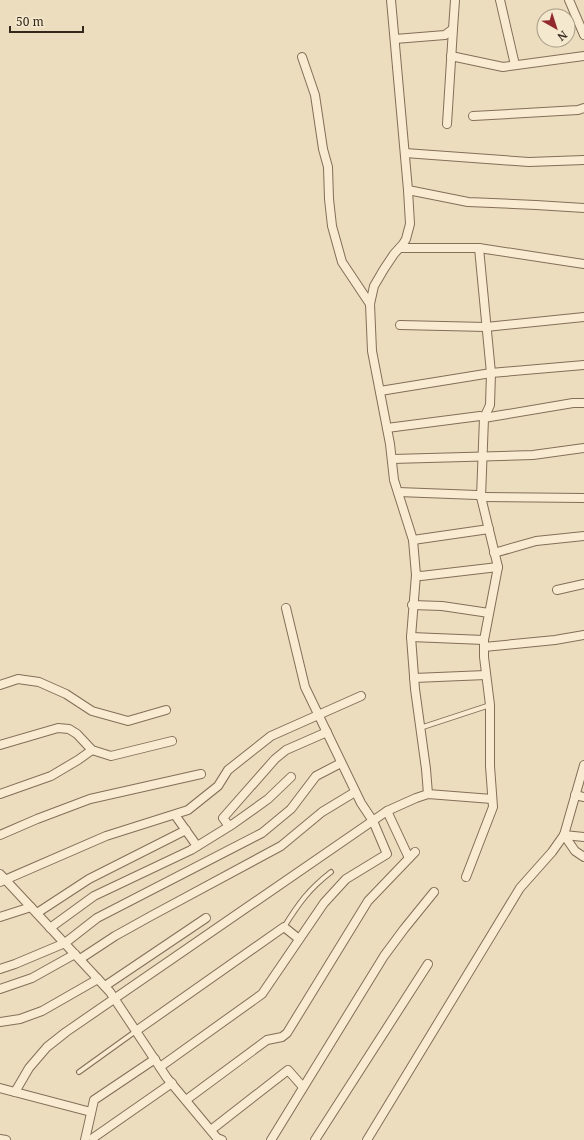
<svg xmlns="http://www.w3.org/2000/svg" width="584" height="1140" viewBox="0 0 584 1140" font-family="'Noto Serif',serif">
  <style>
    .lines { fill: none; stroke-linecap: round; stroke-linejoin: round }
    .service-casing { stroke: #846e58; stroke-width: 6 }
    .minor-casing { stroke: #846e58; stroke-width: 10 }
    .service { stroke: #f8ebd1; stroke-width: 4 }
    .minor { stroke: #f8ebd1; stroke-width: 8 }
  </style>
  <rect width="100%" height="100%" fill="#ecddbe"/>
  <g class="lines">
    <g class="service-casing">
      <g id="service">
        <polyline points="420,728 490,705"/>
        <path d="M284,927c15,-24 25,-38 47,-55"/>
        <polyline points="79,1072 136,1031"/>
      </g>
    </g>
    <g class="minor-casing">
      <g id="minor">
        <polyline points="391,0 408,190 410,224 406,239 403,244 394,254 384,269 374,286 370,304 372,351 390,444 394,480 413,540 416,575 411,637 415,689 426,769 428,794"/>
        <polyline points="500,0 515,65"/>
        <polyline points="569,0 584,35"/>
        <polyline points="395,39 445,35 453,29 455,0"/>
        <polyline points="451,56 503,67 584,56"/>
        <polyline points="302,57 315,95 323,149 328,167 329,199 332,226 342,262 370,304"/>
        <polyline points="473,116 578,110 584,108"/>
        <polyline points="447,124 453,29"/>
        <polyline points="405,153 529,162 584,160"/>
        <polyline points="408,190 468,202 536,205 584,208"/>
        <polyline points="400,248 479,248 584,264"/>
        <polyline points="400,325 486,327 584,317"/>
        <polyline points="380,391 491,373 584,365"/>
        <polyline points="484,418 573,403 584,403"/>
        <polyline points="387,428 480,416"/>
        <polyline points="392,459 533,455 584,448"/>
        <polyline points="398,492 477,495"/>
        <polyline points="481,497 584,498"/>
        <polyline points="413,540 489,529"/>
        <polyline points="494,553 536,541 584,536"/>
        <polyline points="416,575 421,576 498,567"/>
        <polyline points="557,590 584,584"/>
        <polyline points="412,605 442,606 489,613"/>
        <polyline points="411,637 484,640"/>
        <polyline points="484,647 555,640 584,635"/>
        <polyline points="414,678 486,675"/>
        <polyline points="0,685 18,679 39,682 66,694 92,711 128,721 166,710"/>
        <polyline points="0,745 58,728 69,729 77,734 92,750 111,756 172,741"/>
        <polyline points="0,794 51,776 78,760 92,750"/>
        <polyline points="575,795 584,797"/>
        <polyline points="387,811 409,858"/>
        <polyline points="175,815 197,846"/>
        <polyline points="229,826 223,818 275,759 286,750 327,732"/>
        <polyline points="0,835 37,819 90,799 201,774"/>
        <polyline points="564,835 575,851 584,857"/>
        <polyline points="564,835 584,837"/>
        <polyline points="0,874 110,992 167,1078 217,1138 222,1140"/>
        <polyline points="466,877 493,807 490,766 490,705 484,657 484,640 498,567 481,497 484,418 490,405 491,373 479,248"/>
        <polyline points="0,882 106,836 188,810 218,786 228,770 271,736 361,696"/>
        <polyline points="37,913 89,879 186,830"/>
        <polyline points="0,917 31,907"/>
        <polyline points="50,928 94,896 191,850 233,824 268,799 291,777"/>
        <polyline points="80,959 115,936 151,916 281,846 322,812 355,792"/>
        <polyline points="0,969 15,964 65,943 97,918 262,833 291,809 316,776 341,763"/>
        <polyline points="105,986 206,918"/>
        <polyline points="0,989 32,978 75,954"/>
        <polyline points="0,1022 20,1019 42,1011 98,979"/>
        <polyline points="136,1031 284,927 299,939"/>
        <polyline points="160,1067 262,994 324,903 346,879 387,854 373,821 361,803 305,687 286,608"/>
        <polyline points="0,1088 91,1112"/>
        <polyline points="15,1092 29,1068 47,1047 66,1032 387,811 416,798 428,794 492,799"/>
        <polyline points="186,1100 267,1040 282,1037 287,1033 368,901 415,852"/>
        <polyline points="211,1130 288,1070 303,1087"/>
        <polyline points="93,1138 172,1083"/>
        <polyline points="0,1139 6,1140"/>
        <polyline points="85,1140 94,1100 155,1059"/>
        <polyline points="271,1140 384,956 404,929 434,892"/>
        <polyline points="315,1140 428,964"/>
        <polyline points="367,1140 520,888 552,852 564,835 584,765"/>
      </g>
    </g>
    <use href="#service" class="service"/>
    <use href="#minor" class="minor"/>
  </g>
  <g transform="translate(556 28) rotate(141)"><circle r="19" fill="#f4e8ce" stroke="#a79b87"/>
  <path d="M0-3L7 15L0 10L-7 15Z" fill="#92292e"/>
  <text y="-6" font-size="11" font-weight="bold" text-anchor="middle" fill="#34271c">N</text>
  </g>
  <path d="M10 26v6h73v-6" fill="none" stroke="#34271c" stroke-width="2"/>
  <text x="16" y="26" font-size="12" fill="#34271c" stroke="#f4e8ce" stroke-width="3" paint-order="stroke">50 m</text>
</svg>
